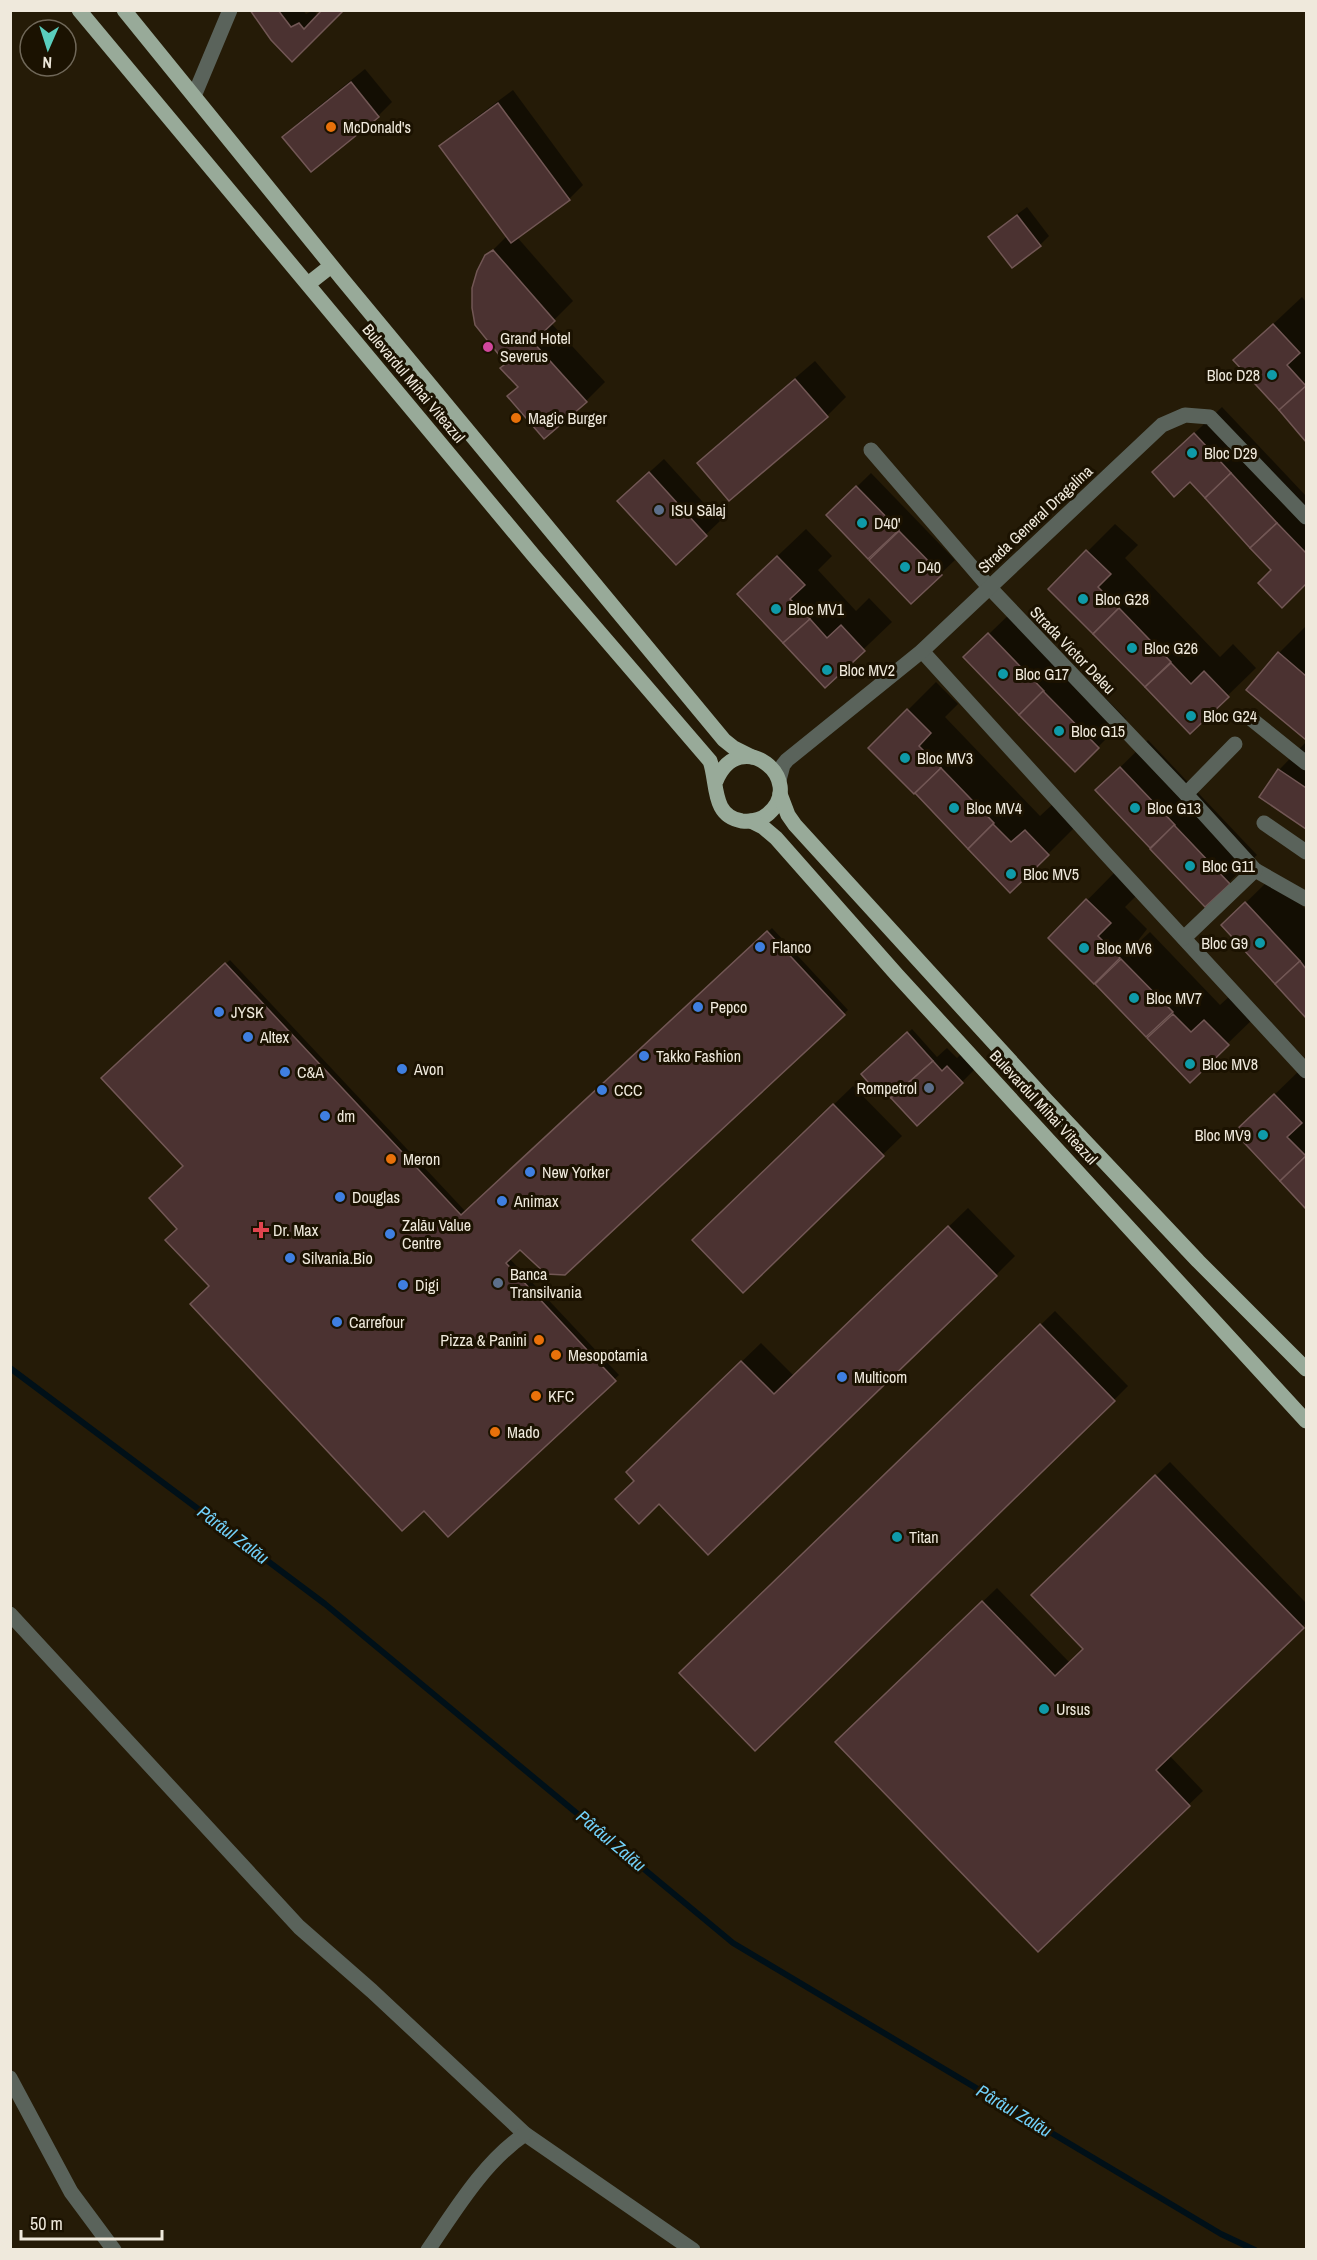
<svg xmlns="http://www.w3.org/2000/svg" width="1317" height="2260" viewBox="0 0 1317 2260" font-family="'Archivo Narrow',sans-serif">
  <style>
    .shadow { fill: #0007 }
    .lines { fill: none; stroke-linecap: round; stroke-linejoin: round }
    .stream { stroke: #001018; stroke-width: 6 }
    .building { fill: #4b3231; stroke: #725755; stroke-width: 1.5 }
    .minor { stroke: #5a635b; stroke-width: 15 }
    .primary { stroke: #98aa99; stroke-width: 15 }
    .food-dot { fill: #e8710a; stroke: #1b1201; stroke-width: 2 }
    .hotel-dot { fill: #d1479c; stroke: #1b1201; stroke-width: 2 }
    .culture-dot { fill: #0f9aa8; stroke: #1b1201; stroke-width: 2 }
    .service-dot { fill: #5c6f8a; stroke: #1b1201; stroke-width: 2 }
    .shop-dot { fill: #3f7fe0; stroke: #1b1201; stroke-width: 2 }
    .health-dot { fill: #e0444e; stroke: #1b1201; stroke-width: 2 }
    .labels { text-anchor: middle; stroke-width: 6; stroke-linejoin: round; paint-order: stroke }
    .poi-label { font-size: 16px; fill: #efe9dc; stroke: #1b1201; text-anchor: start }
    .street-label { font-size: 16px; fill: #efe9dc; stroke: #1b1201 }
    .water-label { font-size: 18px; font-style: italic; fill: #72d1fa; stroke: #1b1201 }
  </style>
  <rect width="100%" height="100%" fill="#251b07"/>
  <g class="shadow">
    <polygon points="252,10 303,10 306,14 314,10 318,16 306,46"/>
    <polygon points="365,69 392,102 378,116 311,170 284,137 298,123"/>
    <polygon points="513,90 583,185 569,199 517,237 573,301 551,323 605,382 586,401 502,368 513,358 487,256 507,236 441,147 455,133"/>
    <polygon points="1027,207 1049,236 1040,245 999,228"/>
    <polygon points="1302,297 1306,302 1306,439 1235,360"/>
    <polygon points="815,361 846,397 827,416 699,463 718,444"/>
    <polygon points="1222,407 1306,496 1306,582 1282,606 1273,570 1182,445"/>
    <polygon points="664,459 720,521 676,563 633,487"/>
    <polygon points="871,473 955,560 911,602 828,515"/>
    <polygon points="1115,524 1138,545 1125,558 1199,635 1220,657 1233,644 1256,668 1190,732 1050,589"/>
    <polygon points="806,529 832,556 818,570 856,611 869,598 892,622 825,686 767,566"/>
    <polygon points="1017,607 1126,719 1098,747 965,657"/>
    <polygon points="1306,626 1306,738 1248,689 1279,653"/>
    <polygon points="936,682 958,704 945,717 1040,816 1054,803 1076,826 1011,891 870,748"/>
    <polygon points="1148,740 1257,855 1205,905 1097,790"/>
    <polygon points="1306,742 1306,827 1261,796 1279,770"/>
    <polygon points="1115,872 1138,894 1125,907 1147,929 1137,942 1138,943 1150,932 1220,1005 1233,993 1256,1016 1190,1080 1096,982 1050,938"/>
    <polygon points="1274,875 1306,910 1306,1016 1223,925"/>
    <polygon points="772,928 848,1010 565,1273 520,1248 509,1258 619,1375 448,1534 211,1286 179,1229 185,1166 103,1078 230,960 466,1212"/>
    <polygon points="912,1029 937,1057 947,1048 957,1058 962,1053 976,1068 962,1082 885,1089 863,1074"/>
    <polygon points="1303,1067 1306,1071 1306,1206 1236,1132"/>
    <polygon points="853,1086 902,1136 743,1291 713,1221"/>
    <polygon points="968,1208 1015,1256 996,1275 659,1502 636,1480 647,1453 761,1343 794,1376"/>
    <polygon points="1055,1311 1128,1386 1114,1400 695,1659"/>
    <polygon points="1170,1462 1306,1603 1306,1623 1169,1755 1203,1791 1038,1950 851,1728 997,1588 1070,1663 1085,1649 1047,1581"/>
  </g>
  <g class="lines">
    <polyline class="stream" points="10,1368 325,1604 733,1943 1221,2234 1255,2250"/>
  </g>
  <g class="building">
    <polygon points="250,10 278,10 291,27 299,23 304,29 322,10 344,10 292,62 271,40"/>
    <polygon points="351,82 379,117 311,172 282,137"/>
    <polygon points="498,103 570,200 511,243 439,146"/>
    <polygon points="1017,215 1041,246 1012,268 988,237"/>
    <polygon points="493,250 555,321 533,342 587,402 544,439 507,396 518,387 500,368 512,359 504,350 499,355 475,325 472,308 472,288 477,271 485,255"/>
    <polygon points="1273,324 1300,353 1287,365 1306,386 1279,410 1233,360"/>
    <polygon points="795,379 828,417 729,501 697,463"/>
    <polygon points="1306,386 1306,442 1279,410"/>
    <polygon points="1194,433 1231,473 1205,498 1190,482 1174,497 1152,472"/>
    <polygon points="649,472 707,536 676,565 617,501"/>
    <polygon points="1231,473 1277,523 1250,548 1205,498"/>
    <polygon points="856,486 899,530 868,559 826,515"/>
    <polygon points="1277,523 1306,553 1306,584 1282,608 1258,583 1271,570 1250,548"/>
    <polygon points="899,531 942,575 911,604 869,560"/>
    <polygon points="1086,550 1111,574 1098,587 1119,608 1093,634 1048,589"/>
    <polygon points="777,556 805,585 790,599 810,619 783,643 737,594"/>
    <polygon points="1119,608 1171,662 1145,687 1093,634"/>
    <polygon points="810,619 827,638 841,625 865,651 825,688 783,643"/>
    <polygon points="988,633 1044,691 1019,715 963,657"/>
    <polygon points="1278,652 1306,676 1306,740 1246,690"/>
    <polygon points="1171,663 1191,684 1204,671 1229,697 1190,734 1145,687"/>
    <polygon points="1043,691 1099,748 1075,772 1019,715"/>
    <polygon points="907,709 931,733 919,746 941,768 914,794 868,748"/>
    <polygon points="1120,767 1175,825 1150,848 1095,790"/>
    <polygon points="941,768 994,823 968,849 915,793"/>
    <polygon points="1278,769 1306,788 1306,829 1259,797"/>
    <polygon points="993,824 1011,842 1025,830 1049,855 1010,893 968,849"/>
    <polygon points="1174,825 1230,884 1205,907 1150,849"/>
    <polygon points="1086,899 1111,923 1098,936 1120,958 1094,984 1048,938"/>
    <polygon points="1245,902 1300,961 1275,984 1221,925"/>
    <polygon points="767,931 845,1015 565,1275 546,1274 520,1250 506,1263 616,1381 448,1537 424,1511 402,1531 190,1304 209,1286 165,1240 177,1229 149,1198 183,1166 101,1078 225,963 461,1215"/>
    <polygon points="1121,959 1173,1012 1146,1037 1095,984"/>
    <polygon points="1300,961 1306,969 1306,1018 1275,984"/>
    <polygon points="1173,1014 1191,1032 1204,1020 1229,1045 1190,1083 1147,1038"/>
    <polygon points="907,1032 933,1061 891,1098 885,1091 880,1096 861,1074"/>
    <polygon points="933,1061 942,1071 947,1066 963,1083 917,1126 891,1098"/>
    <polygon points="1274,1094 1302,1123 1287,1137 1306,1156 1280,1181 1234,1132"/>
    <polygon points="833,1104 884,1156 743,1293 692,1240"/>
    <polygon points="1306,1156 1306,1209 1280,1181"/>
    <polygon points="948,1226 997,1276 708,1555 659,1504 639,1524 615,1499 634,1481 626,1472 741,1361 774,1394"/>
    <polygon points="1040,1324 1115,1401 755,1751 679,1673"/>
    <polygon points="1155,1475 1304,1628 1156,1770 1190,1806 1038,1952 835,1742 982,1601 1055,1676 1083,1649 1031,1595"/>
  </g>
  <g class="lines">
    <g class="minor">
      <polyline points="194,96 230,10"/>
      <polyline points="871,450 989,587 1186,794 1255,870 1306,899"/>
      <polyline points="922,651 1107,855 1306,1071"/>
      <polyline points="1250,718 1306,763"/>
      <polyline points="779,780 783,765 787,760 922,651 1162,425 1185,415 1210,417 1306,517"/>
      <polyline points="1186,794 1235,744"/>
      <polyline points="1264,823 1306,852"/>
      <polyline points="1184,938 1255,870"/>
      <polyline points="10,1614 299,1927 372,1991 525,2134 693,2250"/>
      <polyline points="10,2078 71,2192 114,2250"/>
      <path d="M428,2250c28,-41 56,-88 97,-116"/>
    </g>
    <g class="primary">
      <path d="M79,10l455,546 176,205c8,22 1,55 32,60 10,1 19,-1 26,-7 40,-34 -28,-90 -52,-33"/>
      <polyline points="124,10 343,280 724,740 734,748 752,757"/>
      <polyline points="308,284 331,266"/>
      <polyline points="780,794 788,815 795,825 1047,1101 1198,1261 1306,1369"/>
      <polyline points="751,821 763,827 776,838 897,975 1306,1421"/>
    </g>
  </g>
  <g class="food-dot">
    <circle cx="331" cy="127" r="6"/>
    <circle cx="516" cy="418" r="6"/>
    <circle cx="391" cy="1159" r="6"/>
    <circle cx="539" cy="1340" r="6"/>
    <circle cx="556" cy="1355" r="6"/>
    <circle cx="536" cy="1396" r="6"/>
    <circle cx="495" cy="1432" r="6"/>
  </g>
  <circle class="hotel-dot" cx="488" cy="347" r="6"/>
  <g class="culture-dot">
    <circle cx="1272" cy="375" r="6"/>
    <circle cx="1192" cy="453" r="6"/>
    <circle cx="862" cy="523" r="6"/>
    <circle cx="905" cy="567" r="6"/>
    <circle cx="1083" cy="599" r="6"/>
    <circle cx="776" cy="609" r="6"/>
    <circle cx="1132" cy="648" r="6"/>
    <circle cx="827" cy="670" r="6"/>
    <circle cx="1003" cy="674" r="6"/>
    <circle cx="1191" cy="716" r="6"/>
    <circle cx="1059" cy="731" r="6"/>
    <circle cx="905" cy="758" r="6"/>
    <circle cx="954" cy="808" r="6"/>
    <circle cx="1135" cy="808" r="6"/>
    <circle cx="1190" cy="866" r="6"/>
    <circle cx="1011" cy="874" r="6"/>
    <circle cx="1260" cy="943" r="6"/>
    <circle cx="1084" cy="948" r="6"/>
    <circle cx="1134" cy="998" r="6"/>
    <circle cx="1190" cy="1064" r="6"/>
    <circle cx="1263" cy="1135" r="6"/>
    <circle cx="897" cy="1537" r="6"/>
    <circle cx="1044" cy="1709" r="6"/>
  </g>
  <g class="service-dot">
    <circle cx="659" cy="510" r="6"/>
    <circle cx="929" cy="1088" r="6"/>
    <circle cx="498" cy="1283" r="6"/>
  </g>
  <g class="shop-dot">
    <circle cx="760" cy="947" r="6"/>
    <circle cx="698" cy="1007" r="6"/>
    <circle cx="219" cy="1012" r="6"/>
    <circle cx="248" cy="1037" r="6"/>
    <circle cx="644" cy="1056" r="6"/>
    <circle cx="402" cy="1069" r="6"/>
    <circle cx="285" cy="1072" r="6"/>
    <circle cx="602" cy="1090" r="6"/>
    <circle cx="325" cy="1116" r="6"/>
    <circle cx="530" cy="1172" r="6"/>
    <circle cx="340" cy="1197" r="6"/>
    <circle cx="502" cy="1201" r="6"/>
    <circle cx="390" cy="1234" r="6"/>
    <circle cx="290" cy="1258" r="6"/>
    <circle cx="403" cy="1285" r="6"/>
    <circle cx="337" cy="1322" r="6"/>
    <circle cx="842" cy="1377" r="6"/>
  </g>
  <path class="health-dot" d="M258 1221h6v6h6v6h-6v6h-6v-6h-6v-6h6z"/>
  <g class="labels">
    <g class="poi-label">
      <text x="343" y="133">McDonald's</text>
      <text x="500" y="344">Grand Hotel<tspan x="500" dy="18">Severus</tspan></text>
      <text x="1260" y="381" text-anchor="end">Bloc D28</text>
      <text x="528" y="424">Magic Burger</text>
      <text x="1204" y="459">Bloc D29</text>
      <text x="671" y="516">ISU Sălaj</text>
      <text x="874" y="529">D40'</text>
      <text x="917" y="573">D40</text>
      <text x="1095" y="605">Bloc G28</text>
      <text x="788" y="615">Bloc MV1</text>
      <text x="1144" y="654">Bloc G26</text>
      <text x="839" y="676">Bloc MV2</text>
      <text x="1015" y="680">Bloc G17</text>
      <text x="1203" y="722">Bloc G24</text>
      <text x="1071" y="737">Bloc G15</text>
      <text x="917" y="764">Bloc MV3</text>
      <text x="966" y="814">Bloc MV4</text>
      <text x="1147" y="814">Bloc G13</text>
      <text x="1202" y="872">Bloc G11</text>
      <text x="1023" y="880">Bloc MV5</text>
      <text x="1248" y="949" text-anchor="end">Bloc G9</text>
      <text x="772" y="953">Flanco</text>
      <text x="1096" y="954">Bloc MV6</text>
      <text x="1146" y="1004">Bloc MV7</text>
      <text x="710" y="1013">Pepco</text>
      <text x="231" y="1018">JYSK</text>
      <text x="260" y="1043">Altex</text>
      <text x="656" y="1062">Takko Fashion</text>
      <text x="1202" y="1070">Bloc MV8</text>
      <text x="414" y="1075">Avon</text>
      <text x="297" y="1078">C&amp;A</text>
      <text x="917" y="1094" text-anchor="end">Rompetrol</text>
      <text x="614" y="1096">CCC</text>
      <text x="337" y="1122">dm</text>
      <text x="1251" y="1141" text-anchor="end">Bloc MV9</text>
      <text x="403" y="1165">Meron</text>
      <text x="542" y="1178">New Yorker</text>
      <text x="352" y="1203">Douglas</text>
      <text x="514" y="1207">Animax</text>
      <text x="402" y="1231">Zalău Value<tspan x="402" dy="18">Centre</tspan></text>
      <text x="273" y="1236">Dr. Max</text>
      <text x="302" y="1264">Silvania.Bio</text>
      <text x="510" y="1280">Banca<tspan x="510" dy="18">Transilvania</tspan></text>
      <text x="415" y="1291">Digi</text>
      <text x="349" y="1328">Carrefour</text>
      <text x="527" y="1346" text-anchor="end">Pizza &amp; Panini</text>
      <text x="568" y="1361">Mesopotamia</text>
      <text x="854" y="1383">Multicom</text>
      <text x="548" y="1402">KFC</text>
      <text x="507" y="1438">Mado</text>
      <text x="909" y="1543">Titan</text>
      <text x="1056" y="1715">Ursus</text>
    </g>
    <g class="street-label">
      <text transform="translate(414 383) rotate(50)" y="6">Bulevardul Mihai Viteazul</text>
      <text transform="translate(1035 519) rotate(-43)" y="6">Strada General Dragalina</text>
      <text transform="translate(1073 650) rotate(46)" y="6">Strada Victor Deleu</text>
      <text transform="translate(1044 1107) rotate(47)" y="6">Bulevardul Mihai Viteazul</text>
    </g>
    <g class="water-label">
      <text transform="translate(233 1535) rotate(37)" y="6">Pârâul Zalău</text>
      <text transform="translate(611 1841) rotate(40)" y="6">Pârâul Zalău</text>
      <text transform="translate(1014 2111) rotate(31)" y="6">Pârâul Zalău</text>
    </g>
  </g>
  <rect width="1317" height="2260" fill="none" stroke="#efe9dc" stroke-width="24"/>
  <g transform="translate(48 48) rotate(183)"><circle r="28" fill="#1b1201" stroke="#706859" stroke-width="1.5"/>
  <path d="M0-4.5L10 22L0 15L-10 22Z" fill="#5acebd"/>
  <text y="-9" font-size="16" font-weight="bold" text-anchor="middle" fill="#efe9dc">N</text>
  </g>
  <path d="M21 2230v9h141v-9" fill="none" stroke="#efe9dc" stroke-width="3"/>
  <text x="30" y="2230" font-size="18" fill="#efe9dc" stroke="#1b1201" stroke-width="4.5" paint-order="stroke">50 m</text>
</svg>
